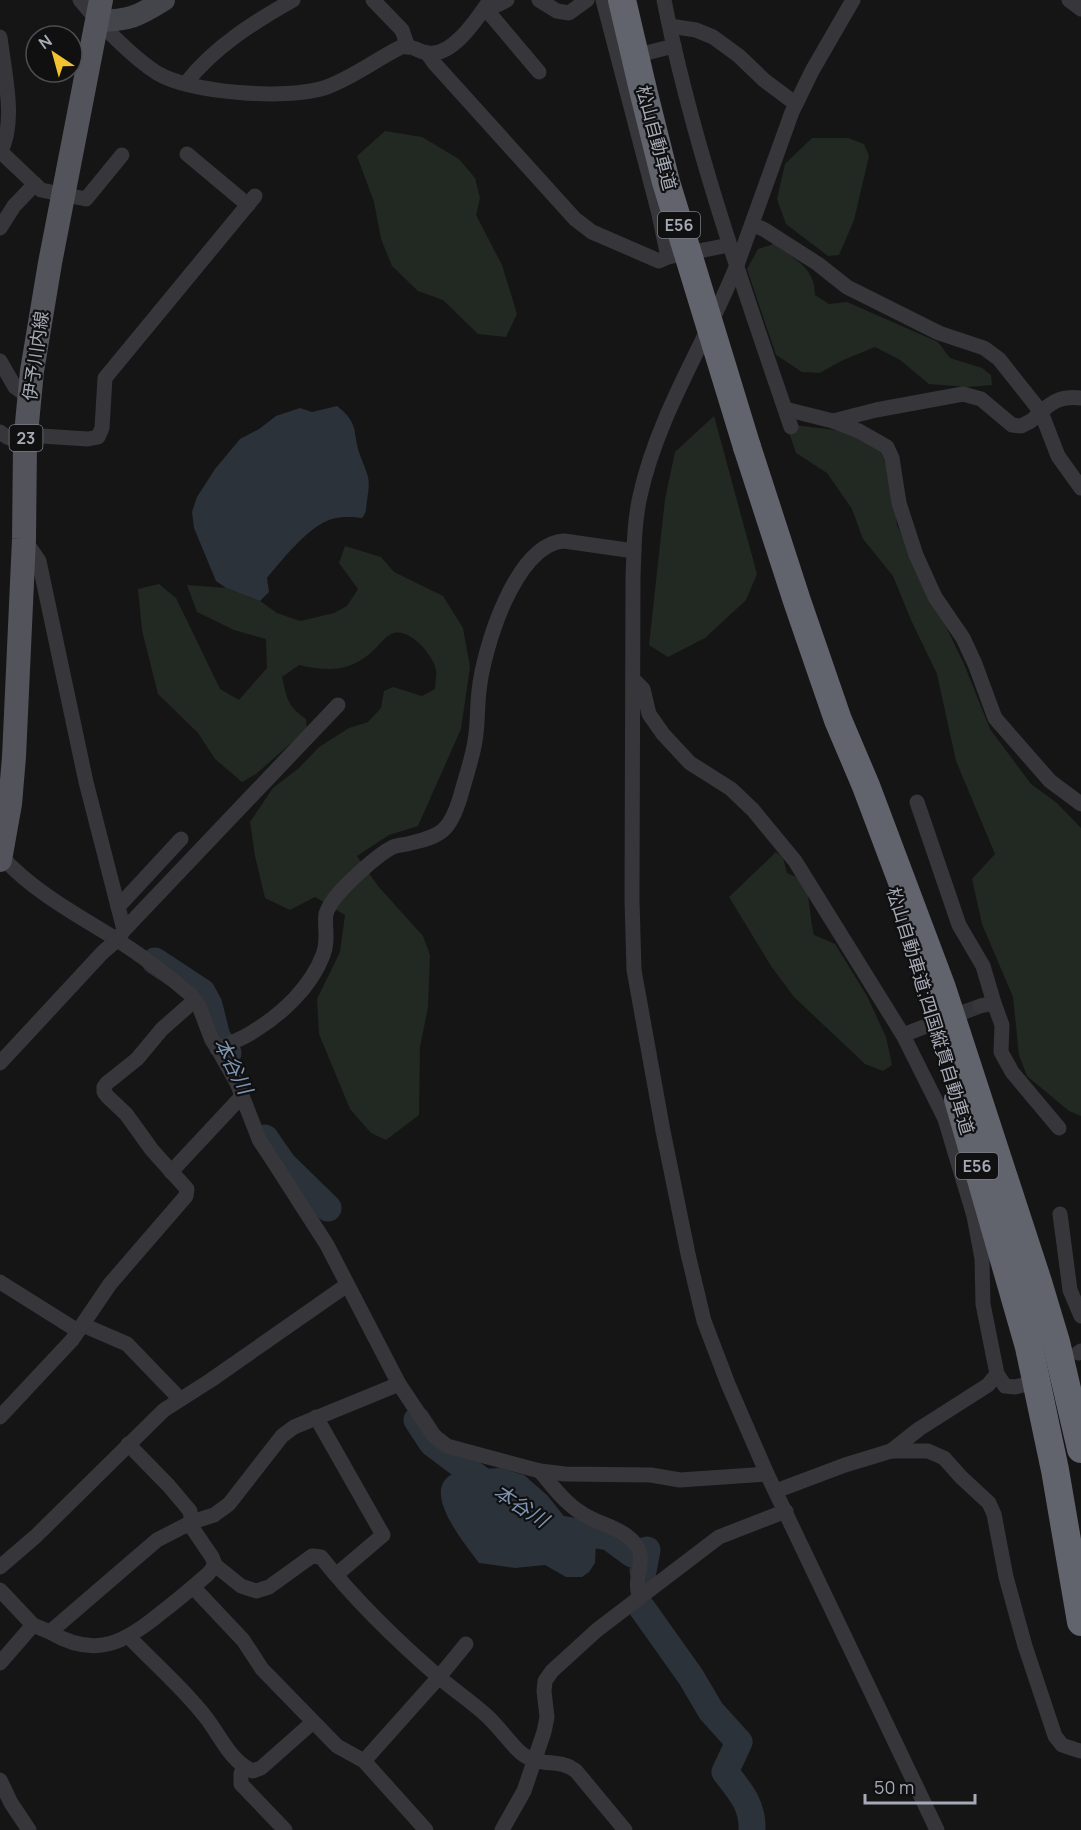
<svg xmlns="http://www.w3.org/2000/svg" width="1081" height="1830" viewBox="0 0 1081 1830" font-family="Manrope,'Noto Sans JP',sans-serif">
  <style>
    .green { fill: #212922 }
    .water { fill: #2b323a }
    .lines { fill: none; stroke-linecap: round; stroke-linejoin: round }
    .river { stroke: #2b323a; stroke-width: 27 }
    .street-tunnel { stroke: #323336; stroke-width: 15; stroke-dasharray: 15 8; stroke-linecap: butt }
    .street { stroke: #36363b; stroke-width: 15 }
    .secondary { stroke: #44454b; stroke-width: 22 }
    .primary { stroke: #52535b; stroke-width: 24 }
    .highway { stroke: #62646d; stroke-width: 28 }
    .highway-bridge { stroke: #62646d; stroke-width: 28 }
    .labels { text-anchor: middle; stroke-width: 4.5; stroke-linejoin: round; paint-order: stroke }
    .shield { fill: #101011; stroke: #797c85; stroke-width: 1.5 }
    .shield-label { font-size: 16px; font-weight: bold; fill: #a6aab7 }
    .street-label { font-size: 18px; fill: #a6aab7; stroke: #101011 }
    .water-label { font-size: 20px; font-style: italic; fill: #7d95b2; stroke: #101011 }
  </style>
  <rect width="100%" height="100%" fill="#151516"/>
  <g class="green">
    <polygon points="385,131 422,137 459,159 475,178 480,198 476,215 502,265 517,314 506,337 478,334 443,300 418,291 392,266 381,239 374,202 357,156"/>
    <polygon points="812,138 848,138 864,144 869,156 854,220 839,255 828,256 786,224 777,199 785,164"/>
    <path d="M774,244c20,15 41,23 41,51l14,9 18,-2 91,40 12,16 32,10 9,7 1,10 -24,2 -39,-3 -29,-24 -25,-13 -34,14 -21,12 -18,-1 -26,-17 -29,-86 11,-20z"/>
    <polygon points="714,416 757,574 746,600 705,638 668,657 649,645 665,499 675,452"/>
    <polygon points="786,424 843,431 870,439 882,453 893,486 897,525 964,664 990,729 1031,784 1057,803 1081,828 1081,1116 1069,1111 1027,1076 1019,1055 1013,997 982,924 972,879 995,854 956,761 937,674 911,620 893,576 863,539 852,509 827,473 796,453"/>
    <path d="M345,546l36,11 13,15 49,24 20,32 7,39 -9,62 -43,97 -29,9 -32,21 21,30 45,50 7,19 -2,52 -8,40 -1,68 -33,25 -15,-7 -21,-24 -31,-75 -2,-35 23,-47 5,-37 -30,-18 -25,13 -25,-12 -10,-42 -5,-34 23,-34 26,-20 20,-21 30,-19 19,-6 13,-14 3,-17 9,-4 29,9 13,-7c0,-6 2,-13 1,-19 -3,-15 -25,-41 -42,-37 -8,2 -13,10 -18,15 -24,24 -46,24 -77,17l-17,12c5,21 5,29 24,42l1,10 -51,45 -14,8 -27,-23 -17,-26 -40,-39 -16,-64 -4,-41 21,-5 17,14 44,91 19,11 28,-32 -1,-29 -32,-9 -37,-18 -10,-27 39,3 34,13 17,12 23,8 34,-8 13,-7 11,-17 -19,-26z"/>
    <path d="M776,852l7,6 4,15 16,7c8,18 6,36 11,55l21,9 32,52 19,41 6,28 -9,6 -18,-7 -71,-67 -23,-31 -42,-69z"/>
  </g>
  <g class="water">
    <path d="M337,406c23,18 15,26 23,49 8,22 11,22 7,45 -1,8 0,12 -5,18 -13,-2 -29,-2 -41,6 -18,10 -41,38 -54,54l2,14 -9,9 -34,-13 -10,-7 -22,-53 -2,-16 5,-15 18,-28 25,-30 19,-10 17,-13 24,-8 12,4z"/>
    <path d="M501,1468l23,7 23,20 20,25 10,9 13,5 6,8 -1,21 -6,9 -7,5h-16l-21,-12 -30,3 -36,-5c-13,-18 -62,-75 -24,-90 13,-5 32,-4 46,-5z"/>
  </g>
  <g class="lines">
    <g class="river">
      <polyline points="155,961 202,992 209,1005 217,1037 228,1053"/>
      <polyline points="265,1138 283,1164 328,1208"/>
      <polyline points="417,1420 432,1443 497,1492"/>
      <polyline points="554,1528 609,1537 632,1554 647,1550 643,1571"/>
      <path d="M642,1608l49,69 20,34 28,31 -14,30c15,19 28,33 27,58"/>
    </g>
    <polyline class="street-tunnel" points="921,1028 980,1006"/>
    <g class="street">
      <path d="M80,0c19,23 52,57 77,73 34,20 129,27 167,15 27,-9 51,-28 77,-41 17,-1 14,4 27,6 25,4 50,-36 62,-53"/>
      <polyline points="373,0 402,30 408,47"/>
      <polyline points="507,0 497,5 485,8 539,72"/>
      <polyline points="539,0 557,11 569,13 587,0"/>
      <polyline points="603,0 658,210 668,257"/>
      <path d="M664,0c29,146 79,286 127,427"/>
      <path d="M853,0l-41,71 -20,41 -55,153c-31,77 -79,149 -97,231 -6,27 -6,55 -7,82l-1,322 2,70 29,161 25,123 16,67 24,63 39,90 170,356"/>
      <polyline points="1069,0 1081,9"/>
      <polyline points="670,26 696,30 713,37 739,56 764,80 796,104"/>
      <path d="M0,37c4,35 17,85 0,116"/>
      <polyline points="427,53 435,64 575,219 592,232 659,261 668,257 729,245"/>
      <polyline points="630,57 674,46"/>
      <path d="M186,83c28,-36 68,-61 107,-83"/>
      <polyline points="1,152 41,190 86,199 122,155"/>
      <polyline points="187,154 248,205"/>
      <path d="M752,224l13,6 53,34 29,23 92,46 45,15 15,11 42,53c13,-12 22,-16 40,-14"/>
      <polyline points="0,228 14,206 35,184"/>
      <polyline points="0,361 15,387 30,398"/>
      <polyline points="785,409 833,421 859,431 887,447 892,458 899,503 916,555 935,597 963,638 975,664 995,718 1050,781 1081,804"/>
      <polyline points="833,421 876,410 963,394 981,399 1012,425 1021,426 1031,421 1041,412 1058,456 1081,488"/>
      <polyline points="0,432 7,437 25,444"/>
      <polyline points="26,435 88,439 98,437 102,428 105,378 255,196"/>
      <polyline points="633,679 643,689 649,714 663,734 690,763 731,789 753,810 795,861 903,1035 945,1119 974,1216 982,1259 983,1304 997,1374 988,1385 919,1429 891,1451"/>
      <polyline points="917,802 959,925 983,966 994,1003"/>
      <path d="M0,855c34,37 74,58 116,84 26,17 52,36 75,56l8,11 11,29 27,48 22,56 68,106 72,139 34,51 14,11 93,25 25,3 86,1 29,5 87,-6"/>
      <polyline points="118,907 181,839"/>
      <polyline points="124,930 338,705"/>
      <polyline points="980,1006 994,1003 1002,1025 1001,1052 1012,1072 1059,1128"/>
      <polyline points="903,1035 921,1028"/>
      <path d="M217,1049c12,-6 26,-10 37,-18 28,-17 57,-44 69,-76 6,-15 1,-29 3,-41 4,-15 23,-32 34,-42 9,-8 22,-20 33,-25 5,-2 12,-2 18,-4 31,-7 39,-13 49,-45 5,-19 12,-38 15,-57 3,-17 2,-34 4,-50 4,-41 36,-147 85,-150l70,10"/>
      <polyline points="0,1063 103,952 117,940 124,930 86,782 39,561 24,539"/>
      <polyline points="171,1172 242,1096"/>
      <polyline points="1060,1214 1070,1290 1081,1316"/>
      <polyline points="0,1282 78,1331"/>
      <polyline points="83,1325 127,1344 180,1399"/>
      <polyline points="1078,1353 1081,1351"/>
      <polyline points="997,1374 1005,1386 1015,1387 1023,1385"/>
      <polyline points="0,1417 72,1340 110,1284 186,1196 187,1189 152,1150 126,1114 108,1097 104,1092 104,1087 107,1083 137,1059 162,1029 195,1000"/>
      <polyline points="316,1417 383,1535 336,1575"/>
      <path d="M128,1444l41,42 21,25 3,18 19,28 3,8 26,21 15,5 13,-4 43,-31 9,1c35,44 76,84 119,121 15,13 32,24 47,38 12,11 22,26 34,37 20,16 38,4 55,18l49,59"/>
      <path d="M540,1471c13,16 26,33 43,43 19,12 43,14 55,34 8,14 -6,31 2,50"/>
      <polyline points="776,1491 845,1465 891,1451 928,1451 944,1458 961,1477 989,1503 994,1514 1006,1577 1025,1646 1055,1736 1062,1745 1080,1751"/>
      <polyline points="0,1567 36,1536 164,1410 211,1380 347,1285"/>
      <polyline points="193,1587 243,1640 262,1669 337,1746 364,1761 426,1830"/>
      <polyline points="0,1590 33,1625 50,1632 157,1540 192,1522 214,1515 229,1504 282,1436 294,1427 399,1384"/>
      <path d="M50,1632c45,27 75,11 112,-20 16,-12 31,-25 46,-38l7,-9"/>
      <path d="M129,1637c25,26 53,50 75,78 15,18 26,47 49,56l8,-3 52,-46"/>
      <polyline points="0,1663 33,1625"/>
      <polyline points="364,1761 439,1677 466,1644"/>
      <polyline points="246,1768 241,1773 241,1784 285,1830"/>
      <polyline points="0,1780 11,1803 29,1830"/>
      <polyline points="502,1830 524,1791 544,1732 547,1717 544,1691 545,1681 552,1671 597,1630 719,1537 786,1511"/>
    </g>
    <path class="secondary" d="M98,21c32,-1 39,-4 66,-21"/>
    <polyline class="primary" points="0,860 10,804 14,757 24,539 25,444 32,371 50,263 101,0"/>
    <g class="highway">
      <polyline points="747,447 797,601 838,720 866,786 942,988 1038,1282 1056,1342 1081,1449"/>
      <polyline points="958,1099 1029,1347 1055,1470 1081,1622"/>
    </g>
    <polyline class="highway-bridge" points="622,0 644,94 666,182 747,447"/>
  </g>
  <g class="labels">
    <g class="shield">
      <rect x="658" y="212" width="42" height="26" rx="4.5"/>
      <rect x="9.5" y="425" width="33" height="26" rx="4.5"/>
      <rect x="956" y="1153" width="42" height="26" rx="4.5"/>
    </g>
    <g class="shield-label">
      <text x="679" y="231">E56</text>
      <text x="26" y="444">23</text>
      <text x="977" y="1172">E56</text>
    </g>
    <g class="street-label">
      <text transform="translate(656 138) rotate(75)" y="6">松山自動車道</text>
      <text transform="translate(36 356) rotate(-82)" y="6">伊予川内線</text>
      <text transform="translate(930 1011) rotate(73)" y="6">松山自動車道;四国縦貫自動車道</text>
    </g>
    <g class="water-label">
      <text transform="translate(233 1066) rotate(63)" y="7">本谷川</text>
      <text transform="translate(521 1506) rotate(33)" y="7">本谷川</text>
    </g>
  </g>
  <g transform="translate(54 54) rotate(324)"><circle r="28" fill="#101011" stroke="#4c4e53" stroke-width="1.5"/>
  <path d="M0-4.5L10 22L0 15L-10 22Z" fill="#f3c231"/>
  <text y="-9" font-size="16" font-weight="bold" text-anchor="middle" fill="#a6aab7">N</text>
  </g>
  <path d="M865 1794v9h110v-9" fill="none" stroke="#a6aab7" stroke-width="3"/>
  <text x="874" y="1794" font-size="18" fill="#a6aab7" stroke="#101011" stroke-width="4.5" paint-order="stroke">50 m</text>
</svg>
